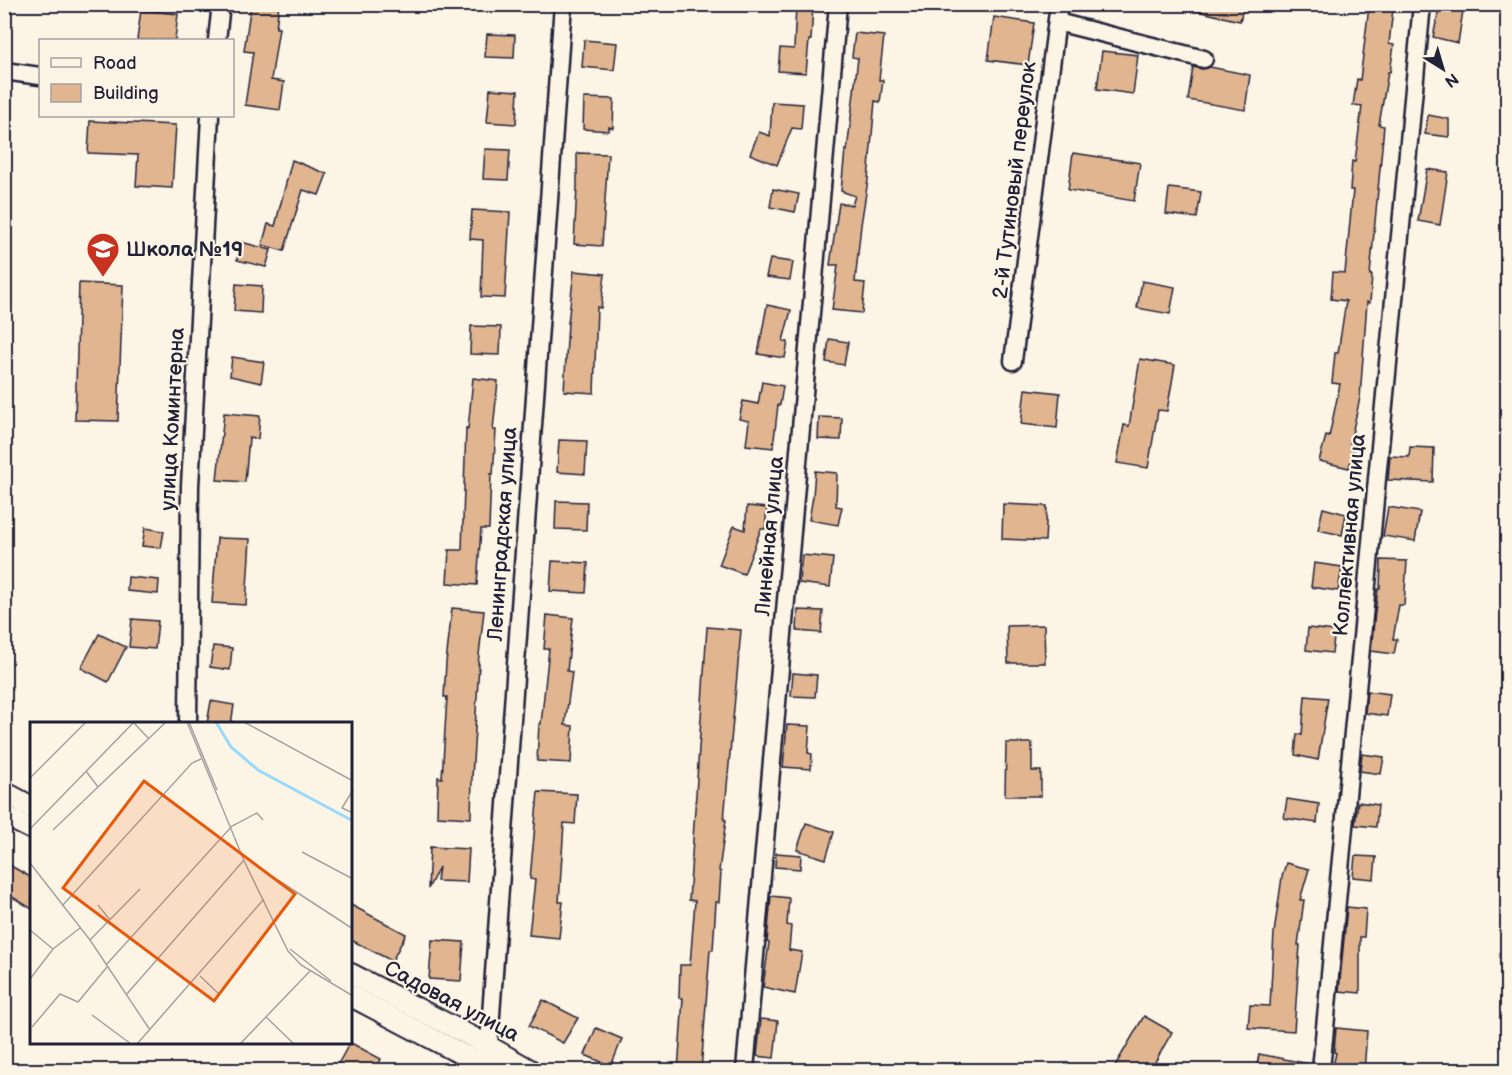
<svg xmlns="http://www.w3.org/2000/svg" width="1512" height="1075" viewBox="0 0 1512 1075" font-family="'Balsamiq Sans',sans-serif">
  <style>
    .building { fill: #e0b590; stroke: #22223b; stroke-width: 1.5 }
    .lines { fill: none; stroke-linecap: round; stroke-linejoin: round }
    .minor-casing { stroke: #22223b; stroke-width: 21 }
    .tertiary-casing { stroke: #22223b; stroke-width: 24 }
    .minor { stroke: #fcf5e5; stroke-width: 16 }
    .tertiary { stroke: #fcf5e5; stroke-width: 20 }
    .labels { text-anchor: middle; stroke-width: 4.5; stroke-linejoin: round; paint-order: stroke }
    .street-label { font-size: 21px; fill: #22223b; stroke: #fcf5e5 }
    .poi-label { font-size: 21px; font-weight: bold; fill: #22223b; stroke: #fcf5e5; text-anchor: start }
    .inset-river { fill: none; stroke: #99d9fb; stroke-width: 3 }
    .inset-road { fill: none; stroke: #a5a1a1; stroke-width: 1.5 }
    .view { fill: #e8590c; fill-opacity: 0.15; stroke: #e8590c; stroke-width: 3 }
    .inset-edge { fill: none; stroke: #22223b; stroke-width: 3 }
  </style>
  <rect width="100%" height="100%" fill="#fcf5e5"/>
  <filter id="ink" filterUnits="userSpaceOnUse"><feTurbulence type="fractalNoise" baseFrequency=".0167" numOctaves="2"/><feDisplacementMap in="SourceGraphic" scale="12" xChannelSelector="R" yChannelSelector="G"/><feConvolveMatrix kernelMatrix="1 2 1 2 8 2 1 2 1" color-interpolation-filters="sRGB"/></filter>
  <g filter="url(#ink)">
    <g class="building">
      <polygon points="251,4 279,4 276,28 279,28 271,80 284,82 280,110 245,105 253,52 244,51"/>
      <polygon points="796,4 813,5 811,40 809,40 806,73 778,71 780,48 794,49"/>
      <polygon points="1194,4 1244,4 1240,21 1193,10"/>
      <polygon points="1440,4 1464,4 1458,43 1433,37"/>
      <polygon points="1369,6 1393,9 1389,44 1394,45 1390,72 1388,72 1379,125 1384,126 1370,275 1372,275 1370,303 1367,302 1360,398 1350,443 1355,444 1349,468 1319,461 1326,436 1329,437 1340,384 1332,383 1335,353 1338,353 1346,301 1331,299 1333,272 1345,273 1353,190 1350,190 1352,161 1355,162 1362,106 1353,105 1357,79 1360,80"/>
      <polygon points="141,10 178,14 175,40 137,40"/>
      <polygon points="994,17 1034,23 1028,65 988,60"/>
      <polygon points="855,33 884,36 879,80 883,80 880,102 875,101 868,180 861,225 855,282 865,283 862,313 832,310 838,265 830,265 839,203 852,205 855,196 841,191 845,150 847,151 858,58 852,57"/>
      <polygon points="487,34 515,35 514,58 485,57"/>
      <polygon points="584,40 617,43 614,70 582,67"/>
      <polygon points="1102,51 1138,55 1133,94 1097,89"/>
      <polygon points="1193,67 1202,69 1210,67 1250,75 1245,110 1188,100"/>
      <polygon points="490,89 518,91 516,124 487,122"/>
      <polygon points="584,98 614,99 613,128 609,127 609,131 583,129"/>
      <polygon points="772,102 803,104 801,129 792,128 777,165 750,154 759,132 770,136"/>
      <polygon points="1428,115 1449,119 1449,137 1425,134"/>
      <polygon points="90,121 176,125 172,188 136,186 138,155 88,153"/>
      <polygon points="485,149 510,150 508,180 483,179"/>
      <polygon points="577,153 608,154 602,246 574,244 577,187"/>
      <polygon points="1073,153 1140,163 1134,201 1068,190"/>
      <polygon points="292,160 327,174 319,195 303,190 284,251 262,245 268,224 275,226"/>
      <polygon points="1427,169 1448,172 1440,225 1418,221"/>
      <polygon points="1169,188 1201,192 1197,218 1166,214"/>
      <polygon points="773,189 799,194 795,212 770,207"/>
      <polygon points="472,210 510,212 505,298 481,297 483,240 470,239"/>
      <polygon points="241,242 271,250 266,267 237,260"/>
      <polygon points="770,259 793,262 790,280 766,277"/>
      <polygon points="574,271 605,274 601,308 597,307 594,393 564,391 568,323"/>
      <polygon points="1142,281 1175,287 1170,314 1137,308"/>
      <polygon points="79,283 123,285 118,421 75,420"/>
      <polygon points="236,284 262,286 261,313 234,311"/>
      <polygon points="767,305 791,310 783,341 788,342 785,358 758,354"/>
      <polygon points="471,326 501,327 500,355 470,354"/>
      <polygon points="829,339 848,342 844,365 826,362"/>
      <polygon points="232,357 264,362 261,383 230,376"/>
      <polygon points="1140,359 1175,365 1167,411 1158,410 1148,468 1117,463 1124,425 1129,426"/>
      <polygon points="473,378 498,381 493,430 496,430 493,475 491,474 489,529 481,529 477,585 447,583 449,550 462,550 466,428 468,429"/>
      <polygon points="762,382 783,386 780,405 778,405 773,448 746,445 749,421 739,419 743,401 758,404"/>
      <polygon points="1025,389 1060,393 1057,428 1021,424"/>
      <polygon points="224,413 260,416 258,439 249,438 245,482 217,480"/>
      <polygon points="819,417 842,418 841,440 818,439"/>
      <polygon points="559,440 587,441 585,474 557,472"/>
      <polygon points="1410,447 1434,448 1433,482 1388,480 1390,456 1409,457"/>
      <polygon points="815,471 837,473 836,506 842,507 838,525 809,520 813,496"/>
      <polygon points="556,501 587,502 586,530 555,529"/>
      <polygon points="1003,504 1047,506 1045,541 1002,539"/>
      <polygon points="747,506 767,508 765,529 761,529 744,574 719,565 734,526 745,530"/>
      <polygon points="1388,507 1420,512 1415,541 1383,536"/>
      <polygon points="1323,508 1346,514 1342,535 1318,530"/>
      <polygon points="145,528 164,531 161,548 142,546"/>
      <polygon points="217,538 250,539 246,605 212,603"/>
      <polygon points="802,555 833,558 830,587 799,583"/>
      <polygon points="1381,560 1407,561 1404,605 1399,605 1393,639 1397,639 1394,654 1371,651 1375,612 1378,589 1380,589"/>
      <polygon points="552,561 588,563 586,593 550,591"/>
      <polygon points="1314,563 1342,567 1338,591 1311,587"/>
      <polygon points="128,577 159,580 158,594 127,591"/>
      <polygon points="452,608 484,611 478,664 479,664 472,778 471,818 437,816 438,777 442,778 447,697 444,697 446,663"/>
      <polygon points="798,610 823,611 821,633 797,631"/>
      <polygon points="547,615 573,618 567,671 572,672 565,725 573,726 571,763 537,761 539,724 541,724 549,649 544,649"/>
      <polygon points="132,619 158,621 155,649 129,647"/>
      <polygon points="1044,625 1045,663 1008,663 1007,626"/>
      <polygon points="707,627 741,630 724,820 726,820 719,871 721,872 719,902 716,902 713,950 710,950 701,1071 678,1071 683,998 679,998 680,965 690,965 695,901 689,900"/>
      <polygon points="1308,628 1335,631 1332,653 1306,650"/>
      <polygon points="99,634 126,647 108,682 81,668"/>
      <polygon points="213,646 232,648 230,670 210,667"/>
      <polygon points="793,673 817,675 815,697 791,696"/>
      <polygon points="1367,691 1390,694 1387,716 1365,713"/>
      <polygon points="1305,696 1328,698 1318,760 1295,755 1297,734 1302,735"/>
      <polygon points="211,701 234,705 231,724 207,724"/>
      <polygon points="787,725 810,726 808,753 812,754 811,769 783,767"/>
      <polygon points="1006,743 1032,743 1032,771 1041,771 1041,796 1005,796"/>
      <polygon points="1362,754 1384,757 1381,774 1360,771"/>
      <polygon points="538,792 577,794 575,824 564,823 559,902 563,902 559,938 529,935 535,880 530,879"/>
      <polygon points="1287,799 1319,804 1317,823 1284,818"/>
      <polygon points="1358,802 1378,805 1376,827 1355,825"/>
      <polygon points="806,823 834,832 826,859 797,850"/>
      <polygon points="430,847 469,849 467,882 437,881 439,867 428,889"/>
      <polygon points="776,853 801,855 800,869 775,867"/>
      <polygon points="1355,856 1376,857 1374,879 1353,877"/>
      <polygon points="4,862 32,878 32,909 4,892"/>
      <polygon points="1286,863 1309,869 1300,900 1304,900 1298,945 1300,945 1294,1031 1248,1028 1250,1005 1270,1006 1274,933 1282,877"/>
      <polygon points="771,896 789,898 787,925 791,926 789,950 802,952 795,994 763,987 769,943 767,942"/>
      <polygon points="351,905 406,934 392,961 351,940"/>
      <polygon points="1347,907 1366,909 1364,937 1360,937 1360,993 1339,991"/>
      <polygon points="432,940 464,942 461,981 429,979"/>
      <polygon points="543,1000 578,1018 563,1043 529,1026"/>
      <polygon points="1144,1016 1172,1032 1150,1071 1112,1071"/>
      <polygon points="761,1019 778,1021 774,1058 757,1056"/>
      <polygon points="596,1028 622,1039 611,1066 585,1055"/>
      <polygon points="1336,1028 1367,1031 1364,1071 1332,1071 1336,1053 1334,1052"/>
      <polygon points="351,1043 381,1059 375,1071 346,1071 337,1066 349,1044"/>
      <polygon points="1259,1054 1310,1064 1309,1071 1256,1071"/>
    </g>
    <g class="lines">
      <g class="minor-casing">
        <g id="minor">
          <polyline points="1057,22 1204,59"/>
          <polyline points="217,40 221,4"/>
          <polyline points="4,71 40,76"/>
          <polyline points="1013,361 1059,4"/>
          <polyline points="188,724 190,486 210,116"/>
          <polyline points="488,1057 563,4"/>
          <polyline points="745,1070 838,4"/>
          <polyline points="1321,1070 1422,4"/>
        </g>
      </g>
      <g class="tertiary-casing">
        <g id="tertiary">
          <polyline points="4,792 32,807"/>
          <polyline points="4,815 32,829"/>
          <polyline points="351,974 472,1037 530,1070"/>
          <polyline points="351,996 492,1070"/>
        </g>
      </g>
      <use href="#minor" class="minor"/>
      <use href="#tertiary" class="tertiary"/>
    </g>
  </g>
  <defs>
    <g id="school-pin" transform="scale(1.725)"><path d="M0 17L-7.5 6A9.5 9.5 0 1 1 7.5 6Z" fill="#c8321e" stroke="#fcf5e5"/><path d="M0-5L7-2L0 1L-7-2ZM-4 1L0 2.5L4 1V4Q0 6-4 4Z" fill="#fff"/></g>
  </defs>
  <g fill-rule="evenodd">
    <use href="#school-pin" x="103" y="249"/>
  </g>
  <g class="labels">
    <g class="street-label">
      <text transform="translate(1014 180) rotate(-83)" y="7">2-й Тутиновый переулок</text>
      <text transform="translate(172 419) rotate(-87)" y="7">улица Коминтерна</text>
      <text transform="translate(502 534) rotate(-86)" y="7">Ленинградская улица</text>
      <text transform="translate(1349 535) rotate(-85)" y="7">Коллективная улица</text>
      <text transform="translate(769 536) rotate(-85)" y="7">Линейная улица</text>
      <text transform="translate(452 1001) rotate(28)" y="7">Садовая улица</text>
    </g>
    <g class="poi-label">
      <text x="126" y="256">Школа №19</text>
    </g>
  </g>
  <g transform="translate(30 722)">
    <rect width="322" height="322" fill="#fcf5e5"/>
    <path class="inset-river" d="M186,0l15,25 27,23 95,51"/>
    <path class="inset-road" d="M157,0l58,141 43,88 13,14 52,31M159,0l28,68M214,0l109,59M104,1l15,16M56,49l12,16M0,56l56,-56M323,68l-11,18 11,5M0,107l104,-107M23,108l112,-107M272,130l51,27M0,141l60,77 60,90M248,158l75,49M68,183l12,15M32,184l130,-143 9,-4M0,208l23,19M60,218l50,-51M260,227l41,32M76,243l126,-139 25,-13 6,7M170,254l20,19M0,257l23,-30 27,-21M96,273l118,-135M62,293l39,29M236,295l28,27M2,305l28,-33 18,8 29,-35M107,322l127,-145M210,322l70,-73"/>
    <path class="view" d="M114,59l151,113 -81,107 -151,-113z"/>
    <rect width="322" height="322" class="inset-edge"/>
  </g>
  <rect width="1512" height="1075" fill="none" stroke="#fcf5e5" stroke-width="24"/>
  <rect x="12" y="12" width="1488" height="1051" fill="none" stroke="#22223b" stroke-width="2" filter="url(#ink)"/>
  <rect x="39" y="39" width="195" height="78" fill="#fcf5e5" stroke="#a5a1a1" stroke-width="1.5"/>
  <rect x="51" y="58" width="30" height="9" fill="#fcf5e5" stroke="#a5a1a1" stroke-width="1.5"/>
  <text x="93" y="69" font-size="18" fill="#22223b">Road</text>
  <rect x="51" y="84" width="30" height="18" fill="#e0b590" stroke="#a5a1a1" stroke-width="1.5"/>
  <text x="93" y="99" font-size="18" fill="#22223b">Building</text>
  <g transform="translate(1443 69) rotate(143)" stroke="#fcf5e5" stroke-width="4.5" paint-order="stroke">
  <path d="M0-4.5L10 22L0 15L-10 22Z" fill="#22223b"/>
  <text y="-9" font-size="16" font-weight="bold" text-anchor="middle" fill="#22223b">N</text>
  </g>
</svg>
